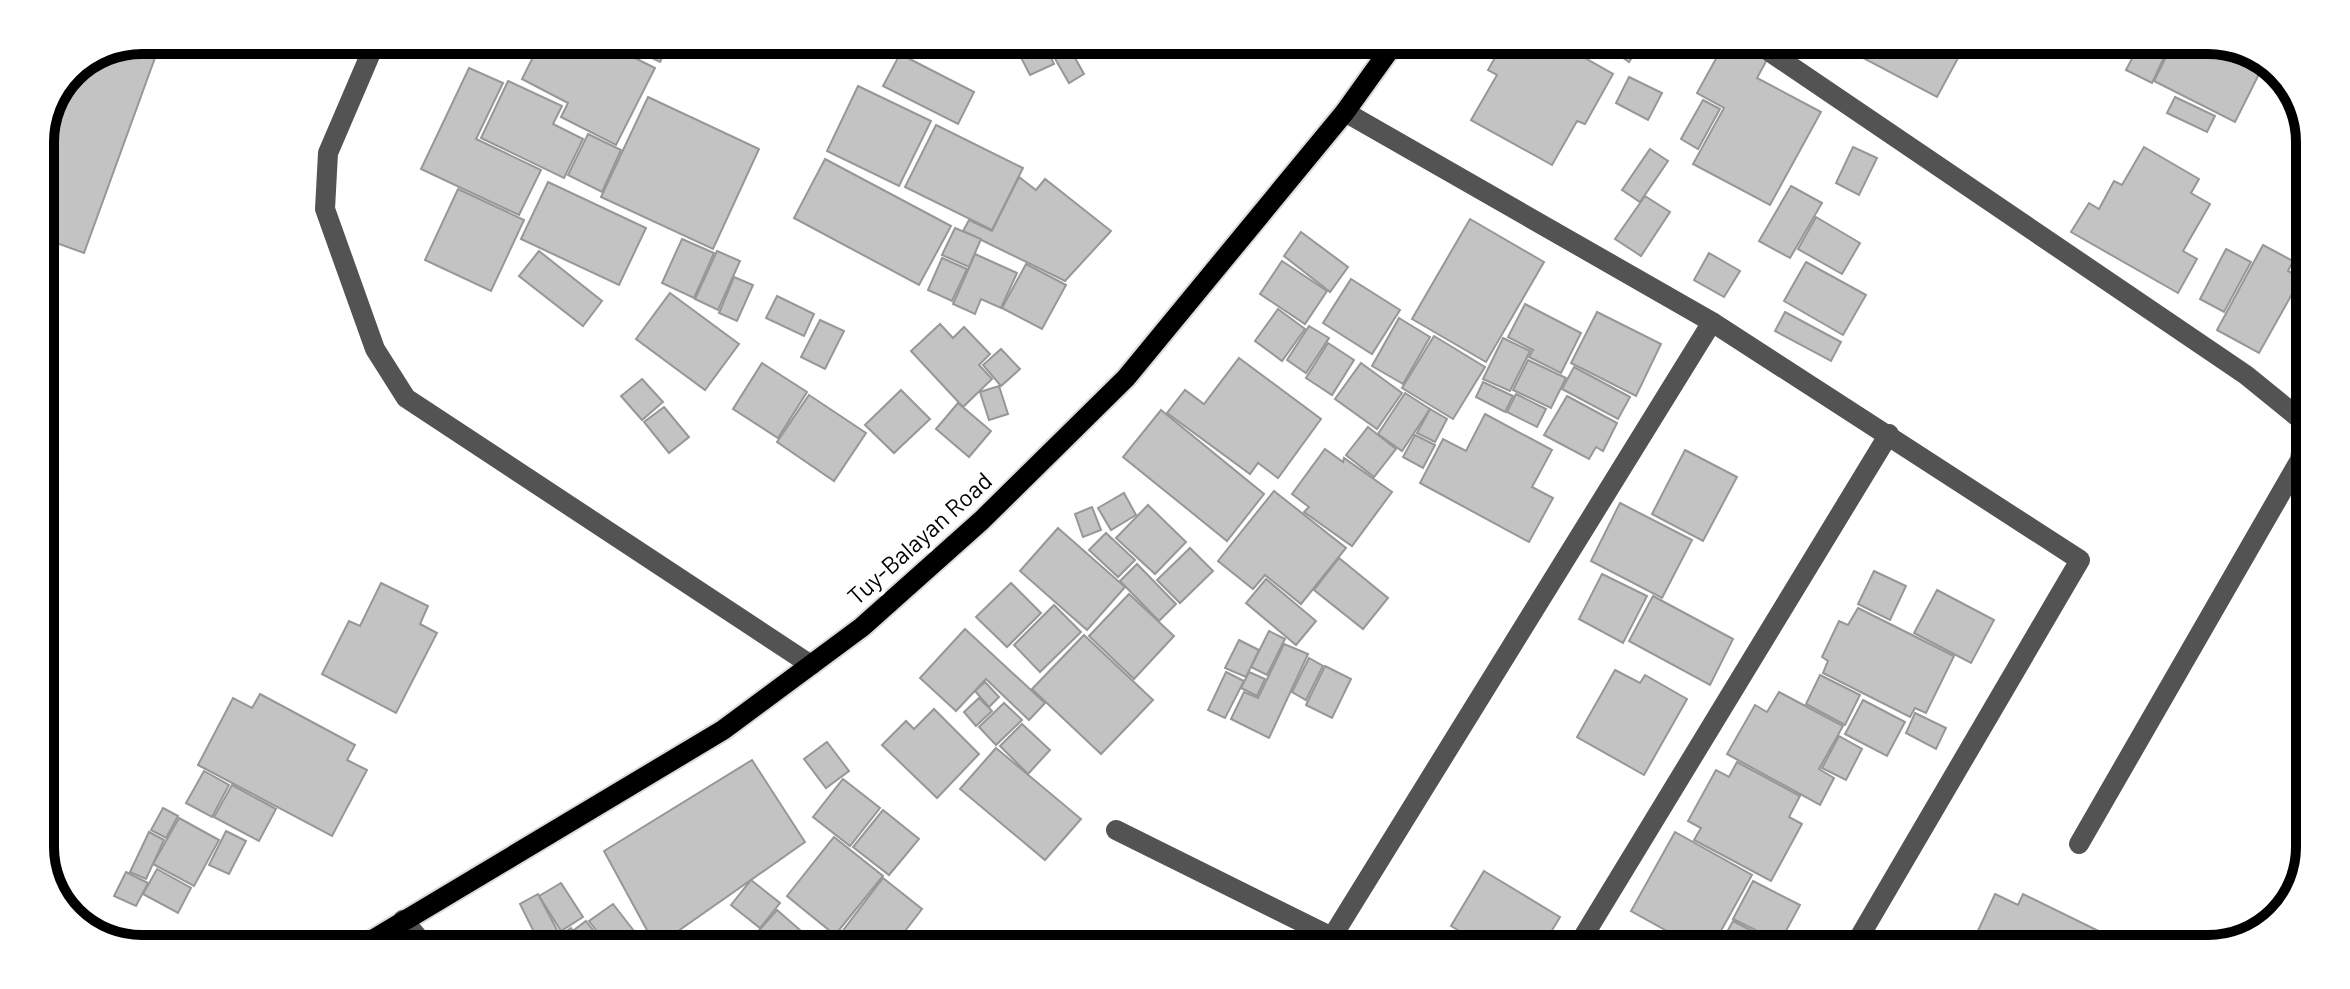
<svg xmlns="http://www.w3.org/2000/svg" width="2350" height="989" viewBox="0 0 2350 989" font-family="Barlow,sans-serif">
  <style>
    .building { fill: #c3c3c3; stroke: #979797; stroke-width: 2 }
    .lines { fill: none; stroke-linecap: round; stroke-linejoin: round }
    .major-casing { stroke: #dbdbdb; stroke-width: 24 }
    .minor { stroke: #535353; stroke-width: 20 }
    .major { stroke: #000; stroke-width: 20 }
    .labels { text-anchor: middle; stroke-width: 8; stroke-linejoin: round; paint-order: stroke }
    .street-label { font-size: 24px; fill: #000; stroke: #fff }
    .rim { fill: none; stroke: #000; stroke-width: 10 }
  </style>
  <rect width="100%" height="100%" fill="#fff"/>
  <g class="building">
    <polygon points="142,40 160,44 84,253 40,237 40,136 70,70"/>
    <polygon points="541,41 603,42 655,68 616,145 561,117 568,103 522,79"/>
    <polygon points="619,42 670,42 660,62"/>
    <polygon points="1020,43 1044,43 1054,64 1030,75 1015,46"/>
    <polygon points="1502,45 1562,45 1613,74 1585,124 1577,121 1552,165 1471,120 1497,75 1488,70"/>
    <polygon points="1605,45 1640,45 1629,62"/>
    <polygon points="1723,46 1754,46 1770,54 1757,78 1821,112 1770,205 1693,164 1724,108 1697,93"/>
    <polygon points="1848,46 1964,47 1937,97 1846,49"/>
    <polygon points="2138,47 2168,49 2152,83 2126,70"/>
    <polygon points="2171,47 2247,48 2281,74 2278,79 2261,70 2235,122 2154,81"/>
    <polygon points="1070,49 1084,74 1069,83 1054,57"/>
    <polygon points="900,54 974,92 958,124 883,86"/>
    <polygon points="469,68 503,83 476,139 541,170 519,215 421,169"/>
    <polygon points="1629,77 1662,93 1648,120 1616,103"/>
    <polygon points="508,81 562,106 553,124 583,139 564,178 481,138"/>
    <polygon points="858,86 931,121 899,186 827,151"/>
    <polygon points="648,97 759,149 713,249 601,197"/>
    <polygon points="2175,97 2215,116 2207,132 2167,113"/>
    <polygon points="1703,100 1720,109 1698,149 1681,139"/>
    <polygon points="936,125 1023,168 992,230 905,187"/>
    <polygon points="588,134 621,150 602,192 568,175"/>
    <polygon points="1853,147 1877,158 1859,195 1836,183"/>
    <polygon points="2144,147 2199,179 2191,193 2210,204 2183,251 2197,259 2178,293 2071,232 2089,203 2099,209 2114,181 2122,185"/>
    <polygon points="1650,149 1668,161 1640,202 1622,190"/>
    <polygon points="825,159 951,226 919,285 794,218"/>
    <polygon points="1019,177 1036,190 1045,179 1111,231 1065,281 963,231 969,220 992,231"/>
    <polygon points="548,182 646,228 619,285 521,239"/>
    <polygon points="1791,186 1822,203 1790,258 1759,241"/>
    <polygon points="458,189 524,220 491,291 425,260"/>
    <polygon points="1645,196 1670,212 1641,256 1615,239"/>
    <polygon points="1816,217 1860,243 1842,274 1798,249"/>
    <polygon points="1470,219 1544,262 1486,362 1412,319"/>
    <polygon points="955,228 981,239 969,267 942,255"/>
    <polygon points="1301,232 1348,267 1330,292 1284,256"/>
    <polygon points="2309,237 2308,276 2293,268"/>
    <polygon points="682,239 714,253 694,298 662,283"/>
    <polygon points="2263,245 2293,261 2288,271 2301,278 2259,353 2217,330"/>
    <polygon points="2226,249 2251,262 2224,312 2200,299"/>
    <polygon points="539,251 602,301 583,326 519,276"/>
    <polygon points="717,251 740,261 718,310 695,299"/>
    <polygon points="1709,253 1740,271 1724,297 1694,280"/>
    <polygon points="975,254 1017,273 1001,308 981,299 975,314 953,304"/>
    <polygon points="942,258 967,269 952,301 928,290"/>
    <polygon points="1282,261 1327,291 1305,324 1260,294"/>
    <polygon points="1806,262 1866,295 1843,335 1784,301"/>
    <polygon points="1026,264 1066,285 1042,329 1002,308"/>
    <polygon points="734,277 753,285 737,321 719,313"/>
    <polygon points="2307,278 2308,278 2308,300 2298,294"/>
    <polygon points="1351,279 1400,310 1372,354 1323,323"/>
    <polygon points="670,293 739,344 705,390 636,339"/>
    <polygon points="777,296 814,314 804,336 766,318"/>
    <polygon points="1525,304 1581,333 1561,373 1529,357 1533,350 1508,337"/>
    <polygon points="1278,309 1305,329 1282,361 1255,341"/>
    <polygon points="1597,312 1661,344 1636,396 1571,363"/>
    <polygon points="1785,312 1841,342 1831,361 1775,331"/>
    <polygon points="1399,318 1430,337 1403,384 1372,366"/>
    <polygon points="820,320 844,331 825,369 801,357"/>
    <polygon points="940,324 953,338 964,327 990,354 979,365 992,379 963,407 911,351"/>
    <polygon points="1309,326 1329,338 1306,373 1287,360"/>
    <polygon points="1434,336 1485,367 1453,419 1402,388"/>
    <polygon points="1503,338 1530,351 1510,391 1483,379"/>
    <polygon points="1328,343 1354,360 1332,395 1306,378"/>
    <polygon points="1001,349 1020,369 1001,386 983,365"/>
    <polygon points="1239,358 1321,419 1278,478 1258,463 1250,474 1167,413 1185,390 1204,404"/>
    <polygon points="1528,360 1566,378 1551,408 1513,390"/>
    <polygon points="762,363 807,392 778,438 733,409"/>
    <polygon points="1361,363 1402,393 1377,429 1335,399"/>
    <polygon points="1574,367 1630,397 1618,419 1562,389"/>
    <polygon points="642,379 663,402 642,420 621,396"/>
    <polygon points="1483,382 1513,396 1505,412 1476,397"/>
    <polygon points="999,386 1008,414 989,420 980,392"/>
    <polygon points="901,390 930,419 894,453 865,425"/>
    <polygon points="1405,393 1430,409 1402,451 1378,434"/>
    <polygon points="1516,394 1546,409 1537,427 1507,412"/>
    <polygon points="809,395 866,433 834,481 777,442"/>
    <polygon points="1567,396 1617,423 1603,451 1596,447 1589,459 1544,435"/>
    <polygon points="958,403 991,431 969,457 936,429"/>
    <polygon points="664,407 689,437 669,453 644,422"/>
    <polygon points="1430,409 1447,419 1435,442 1417,433"/>
    <polygon points="1161,410 1264,494 1227,541 1123,457"/>
    <polygon points="1485,414 1552,450 1532,487 1553,498 1529,542 1420,483 1443,439 1466,451"/>
    <polygon points="1368,427 1396,449 1374,477 1346,455"/>
    <polygon points="1415,435 1435,445 1423,468 1403,457"/>
    <polygon points="1325,449 1343,462 1344,458 1392,492 1352,546 1304,512 1309,507 1292,494"/>
    <polygon points="1685,450 1737,477 1703,541 1652,514"/>
    <polygon points="1274,491 1346,548 1301,604 1265,575 1253,589 1218,561"/>
    <polygon points="1124,493 1136,515 1111,530 1098,508"/>
    <polygon points="1620,503 1692,540 1662,598 1591,561"/>
    <polygon points="1148,505 1186,542 1155,574 1116,538"/>
    <polygon points="1092,507 1101,530 1083,537 1075,514"/>
    <polygon points="1058,528 1125,587 1087,630 1020,571"/>
    <polygon points="1106,533 1135,560 1118,577 1089,550"/>
    <polygon points="1190,548 1213,571 1180,603 1157,580"/>
    <polygon points="1339,558 1388,598 1363,629 1314,590"/>
    <polygon points="1137,564 1176,604 1159,621 1120,581"/>
    <polygon points="1874,571 1906,586 1890,620 1858,604"/>
    <polygon points="1602,574 1647,596 1623,643 1579,619"/>
    <polygon points="1266,579 1316,621 1296,645 1246,603"/>
    <polygon points="381,583 428,606 420,624 437,633 396,713 322,674 349,621 360,626"/>
    <polygon points="1011,583 1041,613 1007,647 976,617"/>
    <polygon points="1937,590 1994,620 1971,663 1914,633"/>
    <polygon points="1129,594 1174,636 1134,679 1089,636"/>
    <polygon points="1653,596 1733,639 1710,685 1629,641"/>
    <polygon points="1054,605 1081,632 1040,672 1014,645"/>
    <polygon points="1858,608 1954,656 1926,713 1915,708 1910,717 1823,673 1828,661 1822,657 1839,621 1848,625"/>
    <polygon points="965,629 1045,703 1029,720 986,679 956,711 920,678"/>
    <polygon points="1269,631 1285,639 1267,675 1251,667"/>
    <polygon points="1084,635 1153,700 1101,754 1032,689"/>
    <polygon points="1239,640 1259,650 1246,677 1225,668"/>
    <polygon points="1284,644 1308,654 1269,738 1231,719 1244,692 1258,698"/>
    <polygon points="1309,658 1323,666 1306,700 1292,692"/>
    <polygon points="1325,666 1351,679 1332,718 1306,705"/>
    <polygon points="1615,670 1640,683 1645,675 1687,699 1644,775 1577,737"/>
    <polygon points="1226,672 1244,681 1225,718 1208,710"/>
    <polygon points="1249,672 1265,679 1257,696 1241,688"/>
    <polygon points="1820,675 1860,695 1845,725 1806,704"/>
    <polygon points="985,682 999,697 989,707 975,691"/>
    <polygon points="1779,692 1843,726 1819,769 1834,778 1820,805 1727,754 1755,705 1767,712"/>
    <polygon points="260,694 355,745 347,760 367,770 332,836 198,765 233,698 252,708"/>
    <polygon points="979,698 992,711 976,726 964,712"/>
    <polygon points="1863,700 1905,722 1887,756 1845,734"/>
    <polygon points="1004,703 1022,720 996,745 979,727"/>
    <polygon points="934,709 979,754 937,798 882,745 906,721 914,729"/>
    <polygon points="1915,713 1946,728 1936,749 1906,733"/>
    <polygon points="1022,724 1050,750 1028,774 1000,746"/>
    <polygon points="1839,736 1862,749 1846,780 1822,768"/>
    <polygon points="827,742 849,771 826,788 804,759"/>
    <polygon points="996,748 1081,819 1045,860 960,789"/>
    <polygon points="752,760 805,842 661,943 654,943 604,851"/>
    <polygon points="1737,762 1800,796 1789,817 1802,824 1771,881 1694,840 1701,828 1688,821 1716,770 1729,777"/>
    <polygon points="204,771 229,785 212,817 186,803"/>
    <polygon points="843,779 880,808 850,846 813,817"/>
    <polygon points="232,785 276,809 259,841 214,817"/>
    <polygon points="163,808 178,816 166,838 151,830"/>
    <polygon points="883,810 919,839 889,875 853,847"/>
    <polygon points="179,818 219,840 194,886 153,864"/>
    <polygon points="226,831 246,841 229,874 209,865"/>
    <polygon points="149,832 164,840 146,879 130,872"/>
    <polygon points="1675,832 1752,875 1712,947 1696,947 1631,911"/>
    <polygon points="834,837 883,876 835,935 787,896"/>
    <polygon points="157,869 191,888 178,913 143,894"/>
    <polygon points="1484,871 1560,917 1542,947 1485,946 1451,926"/>
    <polygon points="126,872 148,883 136,906 114,896"/>
    <polygon points="883,878 922,909 895,944 855,944 841,933"/>
    <polygon points="751,880 780,903 760,928 731,905"/>
    <polygon points="1753,881 1800,905 1780,942 1733,919"/>
    <polygon points="561,883 583,917 561,931 539,896"/>
    <polygon points="538,894 557,930 538,940 520,904"/>
    <polygon points="1995,894 2018,905 2023,894 2121,942 2117,949 1970,948"/>
    <polygon points="613,904 634,931 617,943 606,943 589,921"/>
    <polygon points="777,910 816,944 747,944"/>
    <polygon points="586,921 603,943 584,943 574,930"/>
    <polygon points="1733,921 1768,939 1763,947 1729,947 1721,943"/>
    <polygon points="571,928 581,943 563,943 567,941 562,934"/>
    <polygon points="554,933 558,943 533,943"/>
    <polygon points="841,933 854,944 831,944"/>
    <polygon points="1669,938 1684,947 1664,947"/>
  </g>
  <g class="lines">
    <g class="major-casing">
      <polyline id="major" points="369,942 723,730 862,627 982,520 1126,378 1345,112 1393,45"/>
    </g>
    <g class="minor">
      <polyline points="376,41 328,153 325,209 375,349 406,398 811,665"/>
      <polyline points="1761,46 2246,375 2305,423 2300,460 2079,844"/>
      <polyline points="1345,112 1712,322 2080,560 1853,948"/>
      <polyline points="1116,830 1350,946"/>
      <polyline points="403,920 423,943"/>
      <polyline points="1332,937 1712,322"/>
      <polyline points="1577,947 1889,434"/>
    </g>
    <use href="#major" class="major"/>
  </g>
  <g class="labels">
    <g class="street-label">
      <text transform="translate(920 539) rotate(-42)" y="8">Tuy-Balayan Road</text>
    </g>
  </g>
  <path d="M0 0H2350V989H0ZM142 54H2208A88 88 0 0 1 2296 142V847A88 88 0 0 1 2208 935H142A88 88 0 0 1 54 847V142A88 88 0 0 1 142 54Z" fill="#fff" fill-rule="evenodd"/>
  <path class="rim" d="M142 54H2208A88 88 0 0 1 2296 142V847A88 88 0 0 1 2208 935H142A88 88 0 0 1 54 847V142A88 88 0 0 1 142 54Z"/>
</svg>
